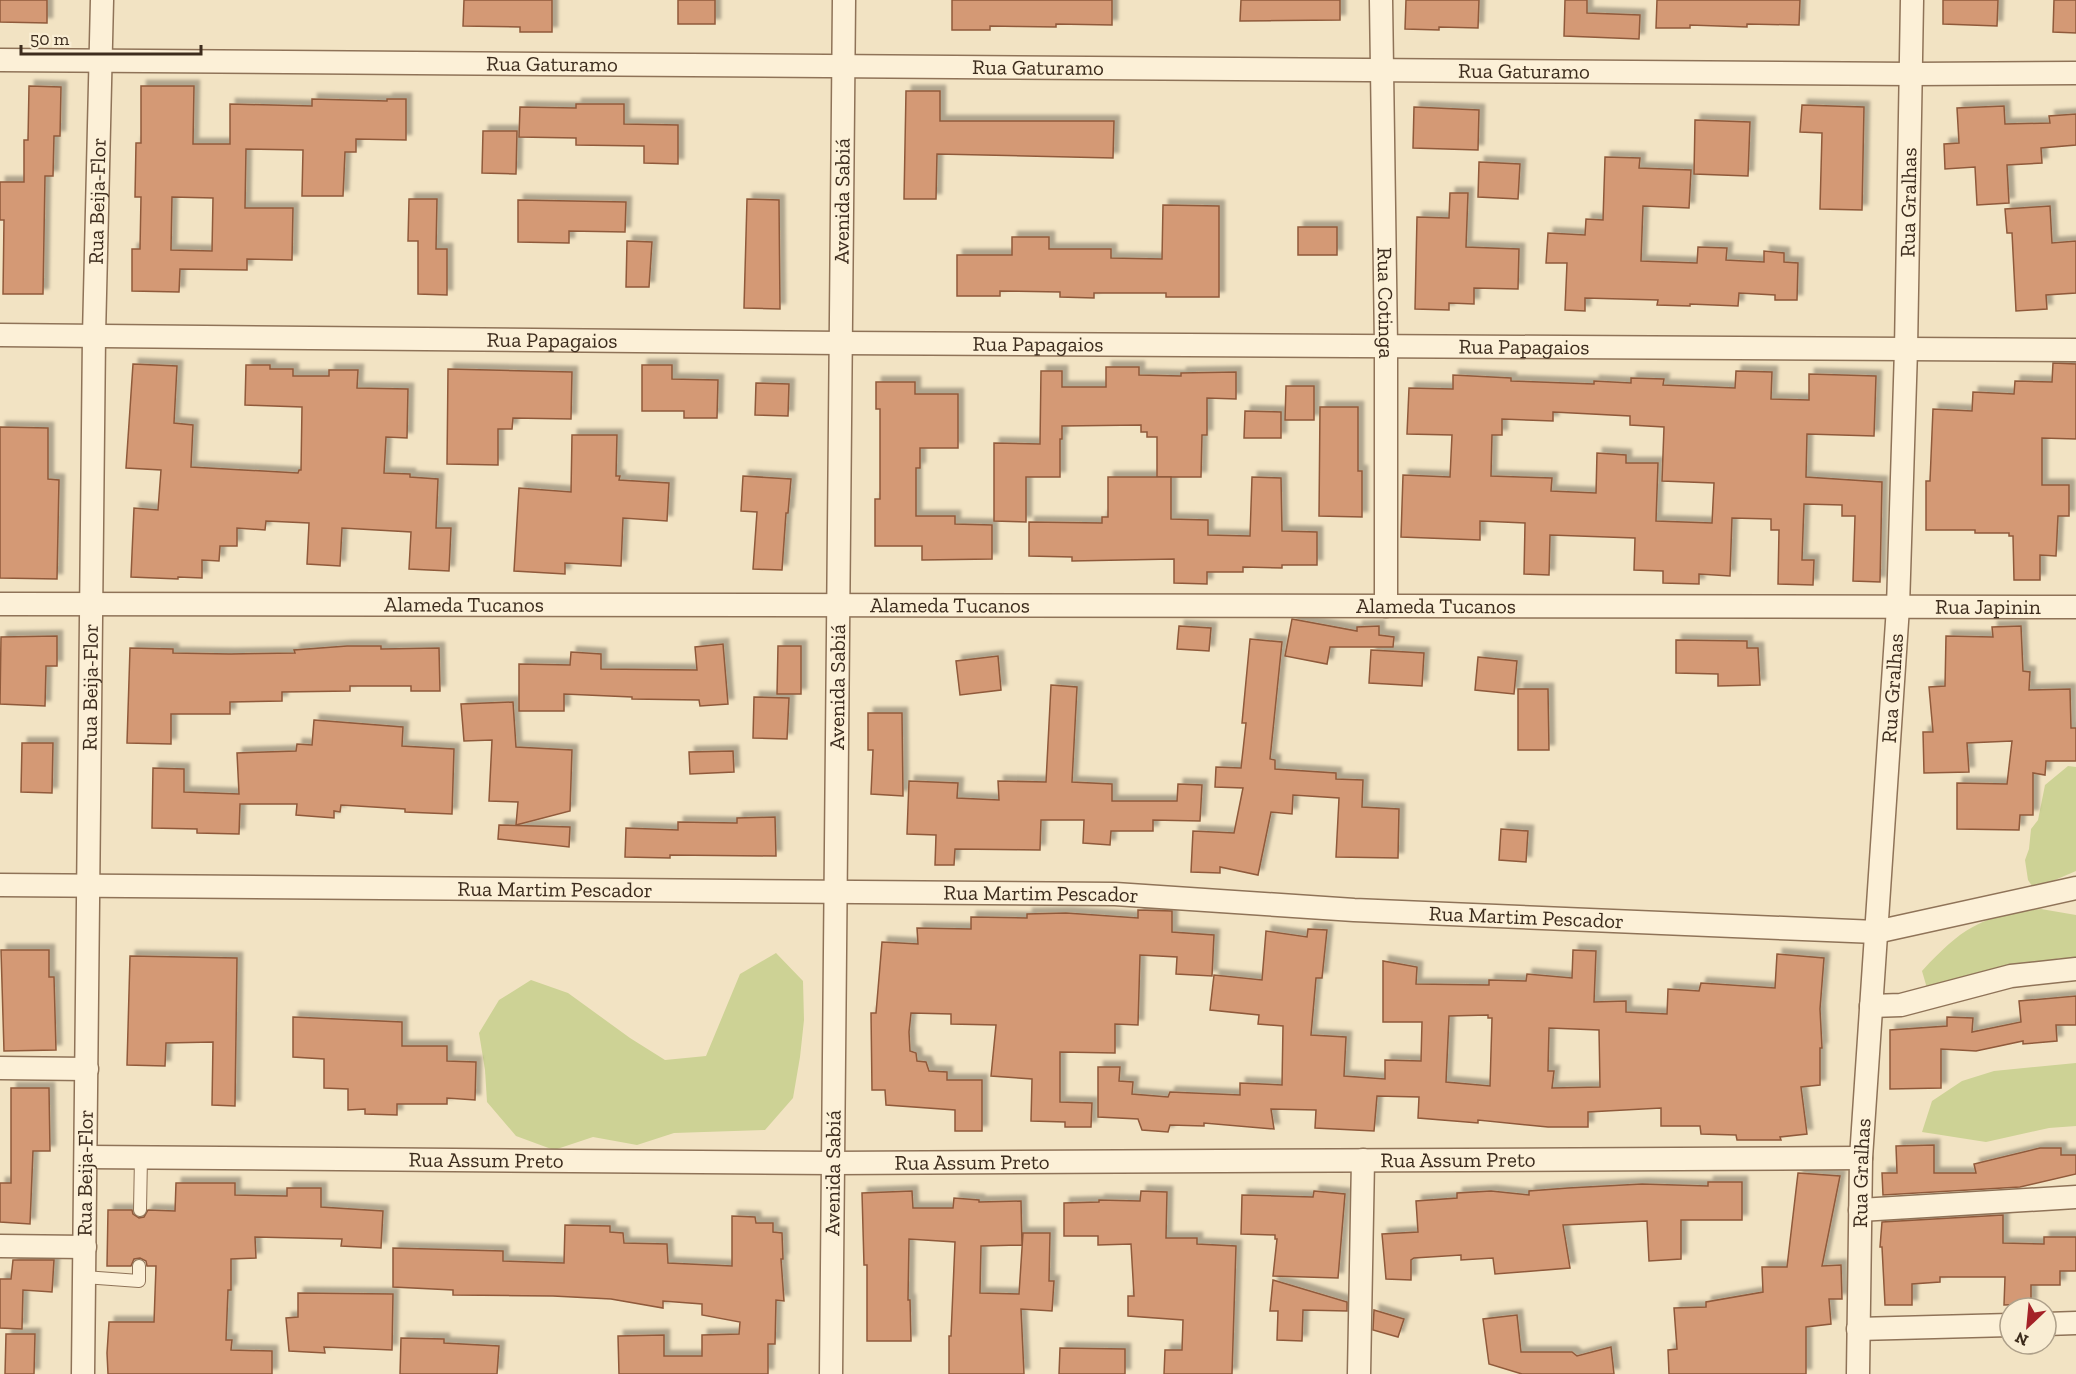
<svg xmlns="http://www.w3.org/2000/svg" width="2076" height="1374" viewBox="0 0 2076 1374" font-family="'Zilla Slab',serif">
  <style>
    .green { fill: #cdd295 }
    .building { fill: #d49975; stroke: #905a3b; stroke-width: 1.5; fill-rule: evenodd; filter: url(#shadow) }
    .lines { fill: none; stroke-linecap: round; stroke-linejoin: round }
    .lane-casing { stroke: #8f7358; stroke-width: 14 }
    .street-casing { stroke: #8f7358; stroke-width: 25 }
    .lane { stroke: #fcf0d7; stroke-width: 12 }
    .street { stroke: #fcf0d7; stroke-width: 22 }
    .labels { text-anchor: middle; stroke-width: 4.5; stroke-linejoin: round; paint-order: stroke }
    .street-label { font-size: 21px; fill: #3d2c1d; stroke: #f9edd3 }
  </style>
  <defs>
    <filter id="shadow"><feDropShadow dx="5.5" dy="-5.5" stdDeviation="1.5" flood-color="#0004"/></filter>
  </defs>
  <rect width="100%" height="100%" fill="#f2e3c3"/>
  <g class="green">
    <polygon points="2068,766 2076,767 2076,871 2034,889 2028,880 2025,860 2029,849 2031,829 2038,820 2045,785"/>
    <path d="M2041,909l35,6v43h-17l-128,44 -9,-31c41,-44 59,-55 119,-62z"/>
    <polygon points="776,953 803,981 804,1020 800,1057 793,1098 765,1130 674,1133 637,1145 593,1137 554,1150 516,1136 487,1102 485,1070 479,1033 499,1000 531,980 568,993 630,1038 665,1060 706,1056 740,974"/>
    <polygon points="2076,1063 2076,1126 2049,1128 1986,1142 1922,1132 1932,1101 1962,1081 1994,1071"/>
  </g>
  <g class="building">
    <polygon points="0,0 47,0 47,23 0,22"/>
    <polygon points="464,0 552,0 552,32 520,32 520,27 463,26"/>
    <rect x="678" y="0" width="37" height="24"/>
    <polygon points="952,0 1112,0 1112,25 1056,24 1056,27 990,26 990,30 952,30"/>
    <polygon points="1241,0 1340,0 1340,20 1240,21"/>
    <polygon points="1406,0 1479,0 1478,28 1439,27 1439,30 1405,29"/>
    <polygon points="1565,0 1587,0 1587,13 1640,15 1639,39 1564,36"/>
    <polygon points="1657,0 1800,0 1799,25 1747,24 1747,27 1690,25 1690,28 1656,28"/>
    <polygon points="1943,0 1998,0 1997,26 1943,24"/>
    <polygon points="2054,0 2076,0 2076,33 2053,32"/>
    <polygon points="29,86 61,87 60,136 54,136 53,176 45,176 43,294 3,294 4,220 0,220 0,182 24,182 24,140 28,140"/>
    <path d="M141,86h53l-1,58h37v-40l82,2v-7l75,2v-2h19v41l-50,-1v13h-11l-2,44h-41l1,-46 -57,-1 -1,59h48l-1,52 -45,-1v11l-67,-1 -1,23 -47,-1v-42h8l1,-52h-6l1,-54h5zM172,197l41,1 -1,53 -41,-1z"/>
    <polygon points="906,91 940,91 940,121 1114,121 1113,158 937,154 936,199 904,199"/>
    <polygon points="576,104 624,104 624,124 678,125 678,164 644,163 644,146 576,145 576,138 519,137 520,107 576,108"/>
    <polygon points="1802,105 1864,107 1862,210 1820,209 1822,133 1800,132"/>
    <polygon points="2004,106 2005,124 2050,123 2049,116 2076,114 2076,145 2041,148 2042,163 2007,165 2009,203 1977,205 1975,167 1945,169 1944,144 1959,143 1957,108"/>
    <polygon points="1414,107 1479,110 1478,150 1413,148"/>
    <polygon points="1695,120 1750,122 1748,176 1694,174"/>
    <polygon points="483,131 517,131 516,174 482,173"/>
    <polygon points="1605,157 1640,158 1639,168 1691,170 1689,208 1643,206 1641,261 1697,263 1698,247 1727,248 1726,260 1764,262 1764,251 1784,253 1784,262 1798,263 1797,300 1775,300 1775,295 1739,293 1738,306 1690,304 1690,306 1657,305 1658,300 1585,298 1585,311 1565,310 1567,263 1546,263 1548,233 1585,235 1586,219 1603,220"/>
    <polygon points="1479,162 1520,164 1518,199 1478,197"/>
    <polygon points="1450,193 1468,193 1466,247 1519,249 1518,289 1474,288 1474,304 1449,303 1449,310 1415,309 1417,217 1449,218"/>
    <polygon points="409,199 437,199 436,249 447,249 447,295 418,294 418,241 408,241"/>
    <polygon points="747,199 779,200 780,309 744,308"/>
    <polygon points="518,200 626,202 625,232 569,231 569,243 518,242"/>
    <polygon points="1163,205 1219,206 1219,297 1166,297 1166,293 1094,293 1094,298 1060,297 1060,292 1000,291 1000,296 957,296 957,255 1012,255 1012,237 1049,237 1049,249 1111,249 1111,258 1162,259"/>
    <polygon points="2050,206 2052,243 2076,241 2076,293 2046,295 2047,309 2016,311 2012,233 2007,233 2005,209"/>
    <rect x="1298" y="227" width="39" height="28"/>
    <polygon points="627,241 652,242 649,287 626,287"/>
    <polygon points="2053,363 2076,364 2076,439 2042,438 2042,485 2069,485 2069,516 2058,516 2056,556 2040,555 2040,580 2014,580 2013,536 2009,536 2009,533 1975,533 1975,530 1926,530 1926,481 1930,481 1933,409 1972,411 1973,392 2014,394 2015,381 2052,382"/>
    <polygon points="133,364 177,366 174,423 193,425 191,467 298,473 299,470 301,470 302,407 245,405 246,365 270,365 270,369 293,369 293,376 329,376 329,370 358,370 357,388 408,389 407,438 386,437 384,473 410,474 410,477 438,479 436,528 451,528 449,571 409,569 411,532 342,528 340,566 307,564 309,523 266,521 265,530 237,528 237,546 220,546 219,561 202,560 202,578 178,577 178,579 131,577 134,508 158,510 161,470 126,468"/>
    <polygon points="642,365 672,365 672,379 718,380 717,418 684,418 684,411 642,411"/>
    <polygon points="1106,367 1139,367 1139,375 1181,376 1181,373 1236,372 1236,399 1207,398 1207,435 1202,435 1201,477 1157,477 1157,437 1147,437 1147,432 1141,432 1141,425 1062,426 1062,439 1060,439 1060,477 1026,477 1026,522 994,521 994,443 1040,444 1041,371 1062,371 1062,387 1106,387"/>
    <polygon points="448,369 572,372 571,419 513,418 512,429 498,429 498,465 447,464"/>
    <path d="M1736,371l36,1 -1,27 38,1v-26l67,2 -2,60 -67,-2 -1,43 76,5 -2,100 -27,-1 2,-65h-13v-11l-38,-1 -2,56h12l-1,25 -35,-1 1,-54h-8v-11l-39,-1 -2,58 -31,-2v10l-36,-1v-12l-29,-1 1,-32 -85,-3 -1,40 -25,-1 1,-51 -45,-2v19l-79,-3 2,-62 47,2 2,-42 -45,-1 2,-46 44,1v-14l58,3v3l83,3v-3l37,2v-5l33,1 -1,6 72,3zM1553,412l77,4v9l34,2 -2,54 52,2 -2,40 -56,-2 2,-58h-32v-8l-29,-2 -1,40 -45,-2 1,-13 -61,-2 1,-41h10v-16l51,2z"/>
    <polygon points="876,382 915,382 915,394 958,394 958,448 920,448 920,468 916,468 916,516 955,516 955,524 992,525 992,559 922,560 922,546 875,546 875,499 880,499 880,409 876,409"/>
    <polygon points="756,383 789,384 788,416 755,415"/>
    <polygon points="1286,386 1314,386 1314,420 1285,420"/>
    <polygon points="1320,407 1358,407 1358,471 1362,471 1362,517 1319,516"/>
    <polygon points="1245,411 1281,412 1281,438 1244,438"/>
    <polygon points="0,427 48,428 48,479 59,480 57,579 0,578"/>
    <polygon points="572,435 617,435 616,476 620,476 619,480 669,483 667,521 623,518 621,566 565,563 565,574 514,571 519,488 571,492"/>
    <polygon points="743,476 791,479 788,513 786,513 782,570 753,569 757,512 741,511"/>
    <polygon points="1108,477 1171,477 1171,519 1208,520 1208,535 1250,536 1252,477 1281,478 1282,531 1317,532 1317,565 1282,565 1282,568 1243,567 1243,572 1207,572 1207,584 1174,583 1174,559 1072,561 1072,557 1029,556 1029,522 1102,523 1102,517 1108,517"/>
    <polygon points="1292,619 1357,631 1357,627 1379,626 1379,635 1394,637 1393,647 1330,647 1327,664 1285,656"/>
    <polygon points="1179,626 1211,628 1209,651 1177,649"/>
    <polygon points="2021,626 2023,671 2030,672 2029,690 2070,689 2071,728 2076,728 2076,761 2046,761 2045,775 2033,773 2033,815 2020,815 2019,830 1957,829 1957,783 2007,784 2012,741 1967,743 1969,772 1924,773 1923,732 1933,732 1929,687 1945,686 1946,636 1993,637 1992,627"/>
    <polygon points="57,636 57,666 46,666 45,706 0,704 1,637"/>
    <polygon points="1250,639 1282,642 1270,759 1275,760 1275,769 1336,773 1336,779 1363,780 1362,807 1399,809 1398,858 1336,857 1339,798 1293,795 1292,814 1271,812 1258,875 1220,867 1220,873 1191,872 1193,831 1234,833 1243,788 1215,787 1216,767 1241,768 1246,723 1242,723"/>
    <polygon points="1676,640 1747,641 1747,648 1758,648 1760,685 1718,686 1718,674 1676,673"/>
    <polygon points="723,644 728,704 700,706 699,700 632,699 632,697 564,694 564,711 519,711 519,664 570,665 571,652 601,654 601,669 697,670 695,647"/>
    <polygon points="347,646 381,646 381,649 439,648 440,691 411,691 411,686 350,686 350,691 282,692 282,701 230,702 230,714 171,714 171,744 127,743 130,648 173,649 173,653 230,654 295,653 294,650"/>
    <polygon points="778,646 801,646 801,694 777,694"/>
    <polygon points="1371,650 1424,653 1422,686 1369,683"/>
    <polygon points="998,656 1001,690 960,695 956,661"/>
    <polygon points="1478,657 1517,661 1514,694 1475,690"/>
    <polygon points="1051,685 1077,687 1072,782 1112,784 1112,801 1177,801 1178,784 1202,785 1200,821 1153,820 1153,831 1111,831 1110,845 1083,843 1084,820 1041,820 1040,850 955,849 954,865 935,865 936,835 907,834 909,781 958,783 957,798 999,800 998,781 1046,782"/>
    <polygon points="1518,689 1548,689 1549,750 1518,750"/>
    <polygon points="754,697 789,698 787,739 753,738"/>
    <polygon points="513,702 516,747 572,750 570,811 516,825 518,802 489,801 492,740 464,741 461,704"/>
    <polygon points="868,713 902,713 903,796 871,794 873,750 868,750"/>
    <polygon points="314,720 403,727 402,746 454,749 452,814 405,812 405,809 341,805 340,812 334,811 334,818 296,815 297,804 240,804 239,834 197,833 197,829 152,828 153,768 184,769 184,792 239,794 237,753 296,751 297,744 312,745"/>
    <polygon points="22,743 53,743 52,793 21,792"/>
    <polygon points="733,751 734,772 690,774 689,752"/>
    <polygon points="775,817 776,856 670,855 670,858 625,857 626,828 678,830 678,822 737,823 737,818"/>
    <polygon points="499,825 570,827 569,847 498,839"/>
    <polygon points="1501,829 1528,831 1526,862 1499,860"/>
    <polygon points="1138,910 1172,911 1172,932 1214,935 1212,976 1176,974 1177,957 1140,955 1138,1025 1115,1024 1115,1053 1060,1052 1060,1102 1092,1103 1091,1127 1065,1127 1065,1122 1031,1121 1032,1079 991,1076 996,1025 951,1024 951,1014 911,1013 909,1032 910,1051 916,1053 917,1061 926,1062 929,1071 947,1072 947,1080 982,1080 982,1131 955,1131 955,1110 886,1105 885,1090 872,1090 871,1013 876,1013 882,942 918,944 917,928 971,929 971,917 1027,918 1027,914 1066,913 1138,918"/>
    <path d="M1308,929l19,1 -5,48h-6l-5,57 35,2 -2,39 41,3v-19l36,1 1,-39h-39v-61l34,6 -1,17 73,1v-5l37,1 1,-7 45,4 1,-28 23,1 -2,51 32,-1v11l41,2 1,-25 31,2 2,-8 74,5 2,-34 47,4 -4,51 2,39h-2v37l-19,2 6,47 -27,3 1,3h-44l-1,-5 -35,-1 -1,-8h-39v-18l-73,4v15h-40l-70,-7v3l-60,-5 1,-21 -42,-1 -3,35 -59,-3 1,-18 -45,-1 3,20 -70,-6v3l-34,-1 -2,7 -26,-2 -4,-11 -40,-2v-50h22l-1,14 14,1 -1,12 36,3 2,-5 70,3v-12l42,2 1,-59 -25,-2 1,-9 -49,-5 4,-35 48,5 4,-49 41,6zM1488,1015v3h4l-2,68 -44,-4 3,-66zM1549,1028l50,2 1,57 -48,1 2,-17h-6z"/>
    <polygon points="1,950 49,950 49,977 54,977 56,1050 4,1051"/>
    <polygon points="130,956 237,958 235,1106 212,1105 213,1042 166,1043 165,1066 127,1065"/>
    <polygon points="2076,996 2076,1025 2056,1025 2057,1041 2023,1044 2023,1041 1976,1051 1941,1049 1941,1088 1890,1089 1890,1030 1947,1026 1947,1017 1973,1018 1972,1032 2021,1022 2019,1001"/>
    <polygon points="293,1017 402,1022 402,1046 447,1046 447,1061 476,1062 475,1100 447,1098 447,1104 397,1104 397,1115 365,1114 365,1109 348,1110 348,1089 324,1088 324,1059 293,1057"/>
    <polygon points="11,1088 49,1088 50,1151 33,1151 30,1224 0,1222 0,1183 11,1183"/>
    <polygon points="1934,1145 1934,1173 1976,1173 1974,1164 2040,1148 2061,1148 2061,1155 2076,1155 2076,1174 2020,1187 1883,1195 1882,1173 1897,1173 1896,1146"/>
    <polygon points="1798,1173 1840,1176 1822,1266 1841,1265 1842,1299 1829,1299 1831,1324 1806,1327 1806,1374 1669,1374 1668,1350 1677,1349 1674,1308 1706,1307 1706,1302 1763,1292 1762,1267 1787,1267"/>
    <polygon points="1708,1182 1742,1182 1742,1220 1681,1220 1681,1259 1649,1261 1647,1221 1563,1225 1570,1268 1495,1274 1493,1258 1461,1260 1461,1255 1414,1258 1411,1260 1411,1280 1386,1279 1382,1234 1418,1232 1416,1201 1457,1198 1457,1193 1491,1191 1529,1195 1529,1191 1568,1188 1642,1184 1708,1186"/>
    <polygon points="176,1183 235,1183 235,1195 287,1196 287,1188 321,1188 321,1207 383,1211 381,1248 341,1246 342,1239 255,1237 256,1258 231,1259 231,1290 228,1290 226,1340 232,1340 231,1350 272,1351 272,1374 108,1374 107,1353 109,1322 154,1322 156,1266 147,1266 146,1261 140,1258 134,1259 131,1266 107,1266 108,1210 132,1210 133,1214 139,1218 144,1217 148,1210 175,1211"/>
    <polygon points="912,1191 913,1208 953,1208 954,1198 979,1200 979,1202 1021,1201 1022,1245 981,1246 980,1293 1019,1294 1023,1233 1050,1233 1049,1281 1054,1281 1052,1311 1021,1309 1024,1374 949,1374 949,1336 951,1336 955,1242 909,1239 908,1300 910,1300 911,1341 867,1341 867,1265 864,1265 862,1193"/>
    <polygon points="1141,1191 1167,1192 1166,1238 1197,1238 1197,1244 1236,1246 1232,1374 1164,1374 1165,1350 1182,1350 1183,1320 1128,1316 1128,1296 1134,1296 1131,1244 1098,1245 1098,1236 1064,1236 1064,1203 1099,1202 1099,1200 1140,1201"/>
    <polygon points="1314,1191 1345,1194 1338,1278 1273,1276 1277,1239 1275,1239 1275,1235 1241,1234 1242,1195 1313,1197"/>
    <polygon points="2003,1215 2003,1243 2044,1244 2044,1237 2076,1237 2076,1271 2060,1271 2060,1285 2031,1285 2031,1304 2004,1305 2005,1277 1940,1277 1940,1282 1912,1284 1912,1305 1885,1305 1882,1247 1880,1247 1882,1222"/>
    <polygon points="732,1216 755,1217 756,1223 773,1223 773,1232 782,1233 783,1259 781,1259 784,1301 776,1300 775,1344 768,1344 768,1374 619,1374 618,1336 664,1335 664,1356 702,1356 702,1335 739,1334 740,1322 702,1315 702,1304 663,1301 663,1308 611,1299 553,1296 453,1295 453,1290 393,1287 393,1248 503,1251 503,1261 564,1263 565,1225 610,1226 610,1232 623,1233 624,1243 667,1244 668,1263 732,1266"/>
    <polygon points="13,1260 54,1260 52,1292 23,1290 22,1329 0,1328 0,1279 11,1279"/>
    <polygon points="1273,1280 1347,1302 1347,1311 1303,1310 1302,1341 1277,1340 1278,1311 1270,1311"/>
    <polygon points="298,1293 393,1294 392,1350 324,1347 325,1353 289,1351 286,1318 298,1317"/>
    <polygon points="1374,1310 1404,1319 1398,1337 1373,1330"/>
    <polygon points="1517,1315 1521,1352 1572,1352 1577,1356 1611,1347 1614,1374 1522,1374 1489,1364 1483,1319"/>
    <polygon points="6,1334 35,1334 34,1374 5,1374"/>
    <polygon points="401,1338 444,1339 444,1343 499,1346 497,1374 400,1374"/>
    <polygon points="1060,1348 1125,1349 1125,1374 1059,1374"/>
  </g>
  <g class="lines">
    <g class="lane-casing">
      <g id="lane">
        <polyline points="140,1210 141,1157"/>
        <polyline points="84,1277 139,1281 139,1266"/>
      </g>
    </g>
    <g class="street-casing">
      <g id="street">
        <path id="s1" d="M1381,0l5,345v261"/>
        <path id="s2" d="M0,60l1912,14 164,-1"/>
        <path id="s3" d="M0,335l841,8 1235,7"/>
        <path id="s4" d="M0,604l2076,3"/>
        <path id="s5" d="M0,885l1115,9 239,16 522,22 200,-44"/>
        <polyline points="1871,1006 1901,1005 2011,976 2076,969"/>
        <polyline points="0,1068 87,1069"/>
        <path id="s6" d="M86,1157l747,6 1028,-5"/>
        <polyline points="1860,1210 2076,1197"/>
        <polyline points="0,1246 85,1247"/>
        <polyline points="2046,1324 2076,1323"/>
        <polyline points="1858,1329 2010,1325"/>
        <path id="s7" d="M83,1374l11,-1038 8,-336"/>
        <path id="s8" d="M831,1374l13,-1374"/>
        <polyline points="1359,1374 1363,1160"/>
        <path id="s9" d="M1858,1374l3,-216 37,-551 8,-258 6,-349"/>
      </g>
    </g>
    <use href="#lane" class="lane"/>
    <use href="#street" class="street"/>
  </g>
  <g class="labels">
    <g class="street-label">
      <text dy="7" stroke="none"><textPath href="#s2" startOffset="552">Rua Gaturamo</textPath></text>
      <text dy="7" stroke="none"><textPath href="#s2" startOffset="1038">Rua Gaturamo</textPath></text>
      <text dy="7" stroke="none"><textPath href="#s2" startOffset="1524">Rua Gaturamo</textPath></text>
      <text dy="7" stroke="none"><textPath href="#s7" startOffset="1173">Rua Beija-Flor</textPath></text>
      <text dy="7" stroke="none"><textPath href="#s8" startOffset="1173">Avenida Sabiá</textPath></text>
      <text dy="7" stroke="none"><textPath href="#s9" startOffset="1173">Rua Gralhas</textPath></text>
      <text dy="7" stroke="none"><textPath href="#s1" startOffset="303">Rua Cotinga</textPath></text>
      <text dy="7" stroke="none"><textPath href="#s3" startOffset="552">Rua Papagaios</textPath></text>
      <text dy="7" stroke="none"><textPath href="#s3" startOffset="1038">Rua Papagaios</textPath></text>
      <text dy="7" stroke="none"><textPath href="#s3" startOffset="1524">Rua Papagaios</textPath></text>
      <text dy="7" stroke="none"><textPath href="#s4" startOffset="464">Alameda Tucanos</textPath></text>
      <text dy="7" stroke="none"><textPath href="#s4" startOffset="950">Alameda Tucanos</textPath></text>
      <text dy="7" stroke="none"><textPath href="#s4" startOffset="1436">Alameda Tucanos</textPath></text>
      <text dy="7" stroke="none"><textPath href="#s4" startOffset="1988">Rua Japinin</textPath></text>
      <text dy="7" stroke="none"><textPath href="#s7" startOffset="687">Rua Beija-Flor</textPath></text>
      <text dy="7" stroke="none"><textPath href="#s8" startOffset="687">Avenida Sabiá</textPath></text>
      <text dy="7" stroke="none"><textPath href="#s9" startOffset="687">Rua Gralhas</textPath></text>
      <text dy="7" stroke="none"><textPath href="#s5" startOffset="555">Rua Martim Pescador</textPath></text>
      <text dy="7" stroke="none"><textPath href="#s5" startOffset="1041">Rua Martim Pescador</textPath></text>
      <text dy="7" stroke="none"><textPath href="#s5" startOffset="1527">Rua Martim Pescador</textPath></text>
      <text dy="7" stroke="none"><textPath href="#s6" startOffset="400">Rua Assum Preto</textPath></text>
      <text dy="7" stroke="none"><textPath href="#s6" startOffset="1372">Rua Assum Preto</textPath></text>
      <text dy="7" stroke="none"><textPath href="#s6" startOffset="886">Rua Assum Preto</textPath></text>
      <text dy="7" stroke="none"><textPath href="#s9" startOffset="201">Rua Gralhas</textPath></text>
      <text dy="7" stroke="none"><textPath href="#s7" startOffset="201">Rua Beija-Flor</textPath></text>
      <text dy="7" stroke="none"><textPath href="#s8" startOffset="201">Avenida Sabiá</textPath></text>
    </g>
  </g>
  <g transform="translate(2028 1326) rotate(206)"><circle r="28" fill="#f9edd3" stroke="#aea08a" stroke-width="1.5"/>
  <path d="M0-4.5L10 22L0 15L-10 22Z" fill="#a42127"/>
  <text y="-9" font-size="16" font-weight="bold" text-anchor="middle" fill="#3d2c1d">N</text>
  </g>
  <path d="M21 45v9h180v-9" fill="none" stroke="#3d2c1d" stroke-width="3"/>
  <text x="30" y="45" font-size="18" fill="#3d2c1d" stroke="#f9edd3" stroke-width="4.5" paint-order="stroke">50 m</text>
</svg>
